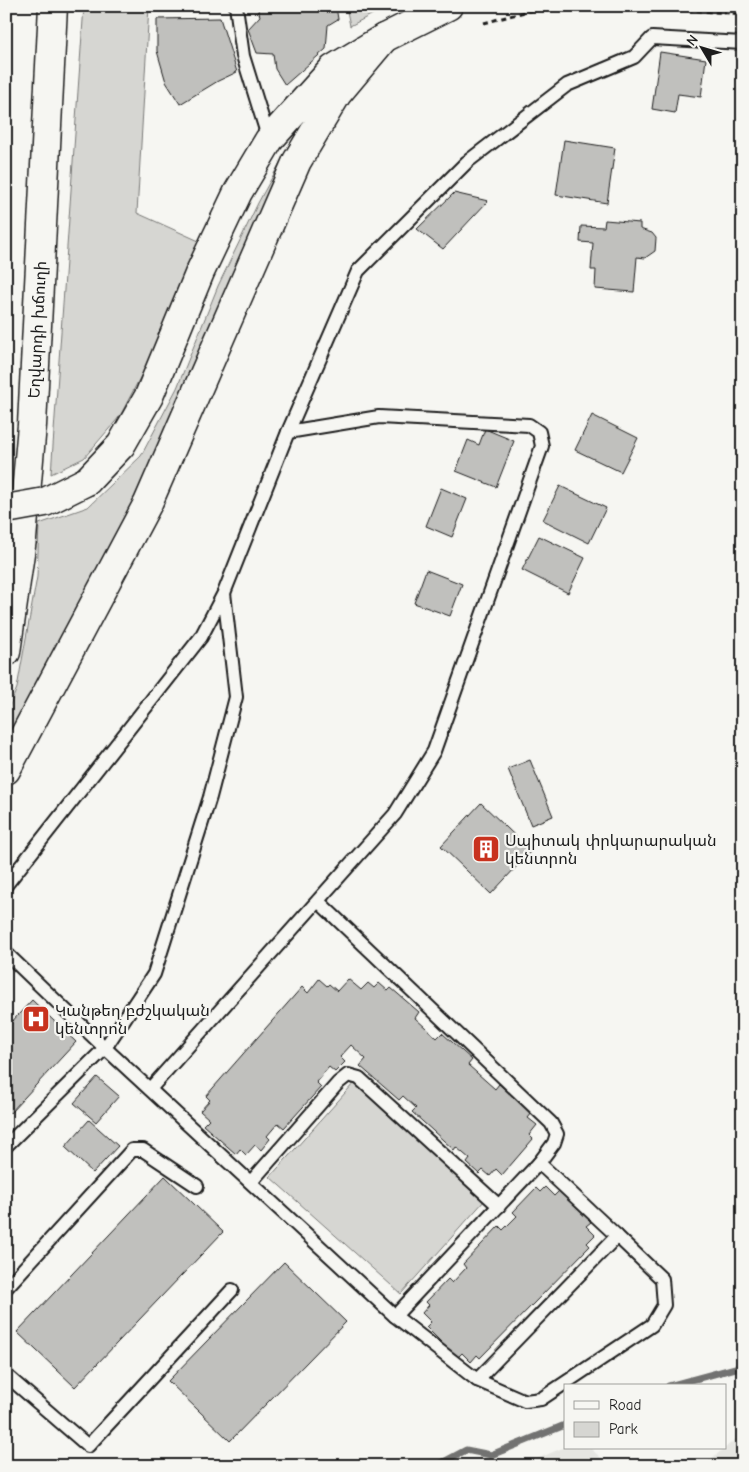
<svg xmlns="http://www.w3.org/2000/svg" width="749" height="1472" viewBox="0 0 749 1472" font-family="'Comic Neue','Noto Sans Armenian',sans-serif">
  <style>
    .built { fill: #e6e6e2 }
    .green { fill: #d6d6d2; stroke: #797977 }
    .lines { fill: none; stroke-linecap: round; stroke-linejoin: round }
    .stream { stroke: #727271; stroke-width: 7 }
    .building { fill: #c0c0bd; stroke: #1c1c1c }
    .lane-casing { stroke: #1c1c1c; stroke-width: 16 }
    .primary-casing { stroke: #1c1c1c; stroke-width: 31 }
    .path { stroke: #1c1c1c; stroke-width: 3; stroke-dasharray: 5 4; stroke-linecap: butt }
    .lane { stroke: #f6f6f2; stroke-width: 12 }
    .primary { stroke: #f6f6f2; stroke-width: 28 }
    .primary-bridge-casing { stroke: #1c1c1c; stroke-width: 31; stroke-linecap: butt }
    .primary-bridge { stroke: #f6f6f2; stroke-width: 28 }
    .labels { text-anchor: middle; stroke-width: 4.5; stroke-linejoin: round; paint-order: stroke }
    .street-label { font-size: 16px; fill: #1c1c1c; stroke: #f6f6f2 }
    .poi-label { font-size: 16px; fill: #1c1c1c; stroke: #f6f6f2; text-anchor: start }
  </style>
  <rect width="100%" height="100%" fill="#f6f6f2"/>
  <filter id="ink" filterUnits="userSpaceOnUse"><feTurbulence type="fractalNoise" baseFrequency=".02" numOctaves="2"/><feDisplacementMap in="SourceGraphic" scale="10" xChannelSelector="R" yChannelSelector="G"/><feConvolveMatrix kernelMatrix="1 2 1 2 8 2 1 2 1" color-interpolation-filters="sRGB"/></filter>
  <g filter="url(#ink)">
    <g class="built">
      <polygon points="743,1433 743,1466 702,1466 725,1448"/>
      <polygon points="565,1447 590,1448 610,1466 520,1466"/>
    </g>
    <g class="green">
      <polygon points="84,6 149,6 137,213 199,241 145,368 120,416 84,458 51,474"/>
      <polygon points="346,6 388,6 350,26"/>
      <polygon points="287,150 136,501 6,744 6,715 17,688 37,577 39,524 88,507 141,456 177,388 218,286 258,203"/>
      <polygon points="354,1083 485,1200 401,1294 270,1177"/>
    </g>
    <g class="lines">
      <g class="stream">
        <polyline points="669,1386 743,1366"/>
        <polyline points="436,1466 466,1450 491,1455 565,1425"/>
      </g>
    </g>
    <g class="building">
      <polygon points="257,6 336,7 338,19 328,25 326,49 285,85 275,69 273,54 257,53 248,29 260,16"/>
      <polygon points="220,18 237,72 218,81 180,104 166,82 157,51 157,19"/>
      <polygon points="660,52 706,59 701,97 678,94 675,113 652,109"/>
      <polygon points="564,140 615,148 607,203 556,195"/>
      <polygon points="454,193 488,201 443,249 417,229"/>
      <polygon points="605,220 640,223 640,229 652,233 656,238 655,251 645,258 637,257 634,292 595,289 596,270 591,270 593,243 580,242 581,226 604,227"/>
      <polygon points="592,415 638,438 621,472 575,450"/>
      <polygon points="485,429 514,441 496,487 456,471 468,440 479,445"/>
      <polygon points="560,486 606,508 589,543 543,520"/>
      <polygon points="441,488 467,499 452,537 426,526"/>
      <polygon points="539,536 585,558 568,593 522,570"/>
      <polygon points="426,570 462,584 450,616 414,603"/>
      <polygon points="530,760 553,816 531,825 508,769"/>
      <polygon points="481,803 531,851 491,894 441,846"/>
      <polygon points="319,979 327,986 329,984 337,991 348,979 361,990 368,983 374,988 379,983 388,991 391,988 419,1012 415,1018 437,1038 442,1033 472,1060 468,1065 495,1089 499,1084 532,1113 528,1118 537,1125 529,1135 533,1139 502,1175 496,1169 490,1176 483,1170 479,1174 467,1163 470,1159 456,1147 454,1150 412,1112 416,1108 403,1096 399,1100 360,1066 366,1059 351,1045 340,1057 345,1062 335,1072 329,1067 316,1082 321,1087 284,1128 278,1123 267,1136 270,1139 261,1150 255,1145 246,1155 240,1149 236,1154 203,1125 209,1119 200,1111 210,1100 206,1096 302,987 308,993"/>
      <polygon points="32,1000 76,1042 10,1113 6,1109 6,1028"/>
      <polygon points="97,1077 119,1096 96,1122 74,1103"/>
      <polygon points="89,1120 118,1146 93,1173 65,1147"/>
      <polygon points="165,1176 223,1232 75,1387 17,1332"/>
      <polygon points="545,1187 554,1196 559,1191 591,1222 586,1226 595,1235 587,1243 590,1246 480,1358 477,1355 471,1362 462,1353 457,1358 426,1327 431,1322 422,1313 429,1305 426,1302 448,1279 452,1283 466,1268 463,1264 499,1226 503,1230 517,1216 513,1212 536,1188 540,1192"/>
      <polygon points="284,1262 346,1322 230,1441 168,1381"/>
    </g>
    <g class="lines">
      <g class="lane-casing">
        <g id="lane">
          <polyline points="236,6 243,56 269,140"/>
          <polyline points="6,885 201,637 224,593 288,432 358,271 467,162 567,85 634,57 652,38 743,43"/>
          <polyline points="318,901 551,1123 557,1134 554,1143 539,1163 617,1236 477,1380"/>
          <polyline points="6,953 105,1048 395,1316 477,1380 525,1401 541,1399 652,1325 664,1305 662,1279 617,1236"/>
          <polyline points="150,1089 395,814 434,751 542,446 539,432 529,425 379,417 288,432"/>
          <polyline points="6,1146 105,1048 154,974 210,797 236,697 224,593"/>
          <polyline points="251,1182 338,1083 348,1075 359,1078 499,1206"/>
          <polyline points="6,1288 132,1150 143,1150 197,1186"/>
          <polyline points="395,1316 539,1163"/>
          <polyline points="6,1375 88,1446 232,1290"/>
        </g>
      </g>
      <g class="primary-casing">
        <g id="primary">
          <polyline points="87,481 121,445 149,396 200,272 238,192 269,140 333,69 384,38 448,6"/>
          <path id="s1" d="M6,652l16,-113 10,-114 21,-419"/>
          <polyline points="6,770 148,503 297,161 337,94 384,38"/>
        </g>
      </g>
      <g class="path">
        <polyline points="634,6 743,14"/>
        <polyline points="484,23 528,11 562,6"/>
      </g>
      <use href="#lane" class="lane"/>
      <use href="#primary" class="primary"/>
      <g class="primary-bridge-casing">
        <polyline id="primary-bridge" points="6,509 45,502 87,481"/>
      </g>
      <use href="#primary-bridge" class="primary-bridge"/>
    </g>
  </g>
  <defs>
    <g id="building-square" transform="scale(1.4375)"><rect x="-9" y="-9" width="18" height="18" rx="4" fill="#c8321e" stroke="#f6f6f2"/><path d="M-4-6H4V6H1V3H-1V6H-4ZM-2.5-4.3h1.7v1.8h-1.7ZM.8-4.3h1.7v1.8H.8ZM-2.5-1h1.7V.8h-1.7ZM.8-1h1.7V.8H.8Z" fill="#fff"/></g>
    <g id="hospital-square" transform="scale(1.4375)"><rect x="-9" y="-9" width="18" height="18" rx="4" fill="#c8321e" stroke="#f6f6f2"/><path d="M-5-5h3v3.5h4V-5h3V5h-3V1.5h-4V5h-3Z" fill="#fff"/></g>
  </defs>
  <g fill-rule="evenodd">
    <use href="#building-square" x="486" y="849"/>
    <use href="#hospital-square" x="36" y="1019"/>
  </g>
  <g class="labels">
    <g class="street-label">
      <text dy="6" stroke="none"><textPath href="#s1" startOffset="324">Եղվարդի խճուղի</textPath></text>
    </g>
    <g class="poi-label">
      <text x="505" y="846">Սպիտակ փրկարարական<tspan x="505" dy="18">կենտրոն</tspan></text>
      <text x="55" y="1016">Կանթեղ բժշկական<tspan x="55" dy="18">կենտրոն</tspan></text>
    </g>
  </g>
  <rect width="749" height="1472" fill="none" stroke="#f6f6f2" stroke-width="25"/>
  <rect x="12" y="12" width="724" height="1447" fill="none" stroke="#1c1c1c" stroke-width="2" filter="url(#ink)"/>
  <rect x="564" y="1384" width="162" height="65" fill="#f6f6f2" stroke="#9f9f9c"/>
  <rect x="574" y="1401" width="25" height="8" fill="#f6f6f2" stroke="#9f9f9c"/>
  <text x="609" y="1410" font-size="15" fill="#1c1c1c">Road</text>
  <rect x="574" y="1422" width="25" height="15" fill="#d6d6d2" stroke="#9f9f9c"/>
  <text x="609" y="1434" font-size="15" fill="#1c1c1c">Park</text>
  <g transform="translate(702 48) rotate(308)" stroke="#f6f6f2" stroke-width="4" paint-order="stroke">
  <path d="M0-4L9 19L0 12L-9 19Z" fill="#1c1c1c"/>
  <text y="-8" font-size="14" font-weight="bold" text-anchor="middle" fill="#1c1c1c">N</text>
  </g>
</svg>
